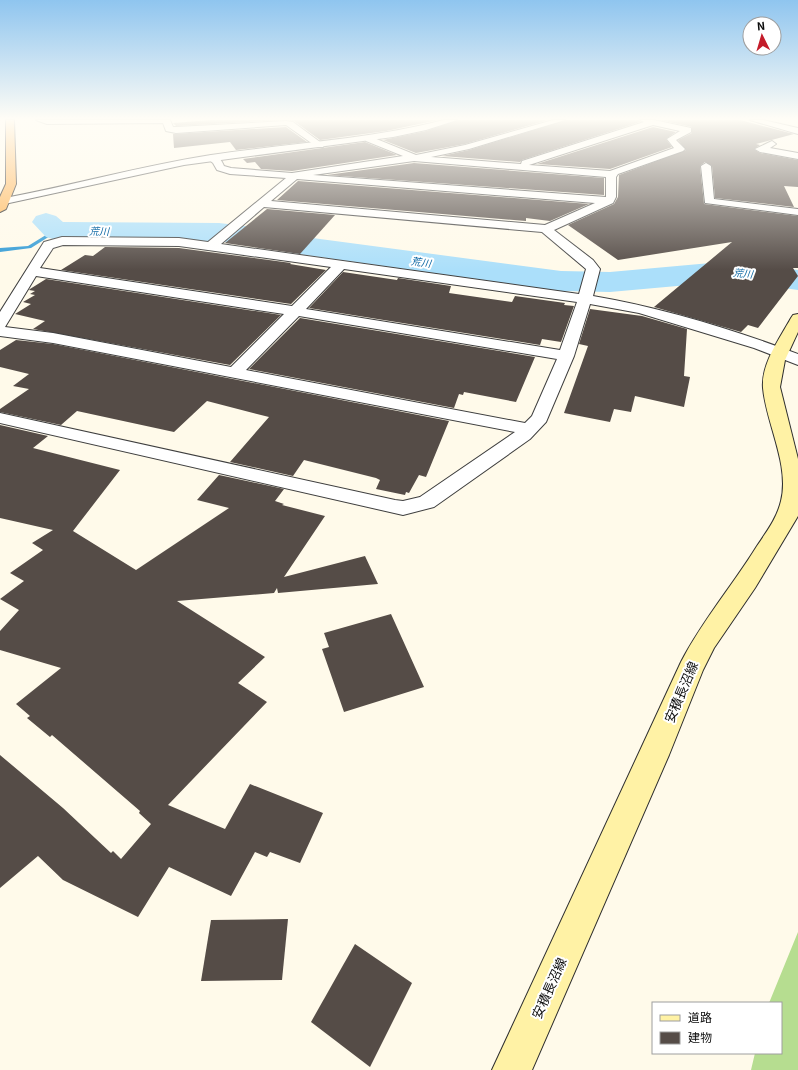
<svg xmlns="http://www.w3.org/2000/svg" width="798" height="1070" viewBox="0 0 798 1070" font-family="Georgia,'Noto Sans JP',serif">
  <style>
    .forest { fill: #b6dd90 }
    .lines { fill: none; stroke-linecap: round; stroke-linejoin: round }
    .stream { fill: #2e99d5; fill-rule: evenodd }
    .river { fill: #abdffa; fill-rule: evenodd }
    .building { fill: #554c47 }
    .minor-casing { stroke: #3f3f3f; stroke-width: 2 }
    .tertiary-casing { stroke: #3f3f3f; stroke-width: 2 }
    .secondary-casing { stroke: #2e2e2e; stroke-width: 2 }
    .trunk-casing { stroke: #1d1d1d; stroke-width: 2 }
    .minor { fill: #fff; fill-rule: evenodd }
    .tertiary { fill: #fff; fill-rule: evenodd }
    .secondary { fill: #fff2a5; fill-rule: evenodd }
    .trunk { fill: #feb352; fill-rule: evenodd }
    .labels { text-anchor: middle; stroke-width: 4; stroke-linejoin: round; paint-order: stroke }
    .far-water-label { font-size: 10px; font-style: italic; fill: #0e68a4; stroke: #fff }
    .near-street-label { font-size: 13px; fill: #0c0c0c; stroke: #fff }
  </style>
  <rect width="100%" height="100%" fill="#fffaea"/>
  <polygon class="forest" points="798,932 798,1070 751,1070 755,1053 781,1053 781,1003 769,1003"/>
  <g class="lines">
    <polygon class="stream" points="54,230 58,231 31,248 0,252 0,248 28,246"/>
    <polygon class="river" points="46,213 56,216 63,222 219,223 262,228 305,237 561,271 610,272 733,261 798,270 798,290 733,281 610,292 561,291 305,255 262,247 219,241 56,240 46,237 32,222 36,216"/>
  </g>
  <g class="building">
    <polygon points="211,120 280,120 176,126 173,123"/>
    <polygon points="288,120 438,120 386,131 320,140 294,121"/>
    <polygon points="458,120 548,120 465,144 416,153 383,140 426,131"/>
    <polygon points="566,120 639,120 640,122 522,160 520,162 442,156 469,150"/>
    <polygon points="660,120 740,120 794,134 756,144 760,145 754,149 760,153 798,160 798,187 784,186 794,207 715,198 712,166 705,162 700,166 704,204 798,216 798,268 793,268 798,276 758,328 748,325 741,332 654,307 732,242 618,260 568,225 614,204 618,197 619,175 686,150 678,140 692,133 692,127"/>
    <polygon points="286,127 307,142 236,150 230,142 174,148 173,134"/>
    <polygon points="653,127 676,132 666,139 672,147 610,169 537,164"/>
    <polygon points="365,142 397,155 292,171 261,169 255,162 247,163 243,159"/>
    <polygon points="414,163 604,178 604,195 327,175"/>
    <polygon points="298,181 589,204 550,221 526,218 526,221 277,200"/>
    <polygon points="267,209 335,215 300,254 225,243"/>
    <polygon points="105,247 179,248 291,263 290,264 326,270 291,304 61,270 85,255 93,256"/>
    <polygon points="343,272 397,280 398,278 451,286 449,293 512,302 515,296 565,303 564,305 574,306 561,342 542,339 540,345 309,308"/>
    <polygon points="46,279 281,315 230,365 33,329 45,321 15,314 31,304 23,302 35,295 30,294 35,291 29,290 30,289"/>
    <polygon points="590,309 642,316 687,329 684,376 690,377 684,407 635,396 631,412 614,409 610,422 564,413 588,346 579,344"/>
    <polygon points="300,318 535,357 516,402 464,392 463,395 459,394 454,408 249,369"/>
    <polygon points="16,340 53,344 449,421 426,477 419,475 409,493 406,492 405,495 376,489 380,480 376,478 304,460 293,476 230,462 269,417 207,401 174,432 77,411 61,425 0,412 0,409 29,389 13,386 29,374 0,367 0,350"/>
    <polygon points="0,425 48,436 33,448 120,470 73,531 136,570 229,508 197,500 219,475 284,489 275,501 284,504 282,505 325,516 284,577 365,556 378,584 278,593 277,588 274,593 177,601 265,657 238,683 267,702 168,805 225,829 250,784 323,813 300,863 270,852 267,857 255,852 231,896 169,867 138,917 63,880 38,856 0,888 0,755 63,808 111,853 113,851 121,859 151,824 139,813 140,811 52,735 50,737 27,718 30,716 16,704 61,668 0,650 0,631 19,610 0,599 24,581 10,573 43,550 32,543 53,530 0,518"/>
    <polygon points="391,614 424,687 344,712 322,649 329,647 324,633"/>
    <polygon points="288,919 282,980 201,981 211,920"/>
    <polygon points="355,944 412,983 370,1067 311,1022"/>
  </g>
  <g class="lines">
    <g class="minor-casing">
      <g id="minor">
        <polygon points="36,120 170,120 173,127 176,127 286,121 293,122 324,145 323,147 317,147 286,125 176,133 166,131 163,123 47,124"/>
        <path d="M553,120h12l-96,29 -38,8 90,7 1,-3 122,-39 -4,-2h14l37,8v4l-15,8 9,9 -2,2 -65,23 -2,3v20l-3,6 -59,27 39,30 7,9 -7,27c70,12 139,33 205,58v11l-44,-17 -115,-35 -49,-9 -16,52 -28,66 -16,17 -96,68 -31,8 -403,-92v-10l395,87 8,1 17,-4 95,-65 -462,-89 -53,-7v-24l44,-70 18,-5 117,1 29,4 78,-64 -56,-4 -13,-4 -4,-7 -6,-5 2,-2c8,-2 12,3 15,10l7,2 61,5 111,-17 -37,-15 -1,-2 4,-3 47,19 49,-10zM653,125l27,6 -13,8 7,9 -64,23 -81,-6zM414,161l192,16v20l-293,-22zM297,179l298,24 -50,22 -274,-24zM264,207l278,25 44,37 -7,25 -358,-50zM63,245l116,1 152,21 -39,39 -252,-38 13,-20zM344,269l233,33 -17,48 -254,-41zM36,276l248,38 -53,53 -178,-34 -48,-6zM299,316l258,43 -25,57 -7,7 -279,-53z"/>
        <polygon points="750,120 763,120 798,128 798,134"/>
        <polygon points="772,141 776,144 770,148 798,153 798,159 760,152 755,149"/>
        <polygon points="706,163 711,166 714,199 798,209 798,215 705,203 701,166"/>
      </g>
    </g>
    <g class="tertiary-casing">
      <path id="tertiary" d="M444,120h13l-31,10 -33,7 -209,28 -184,40v-6c71,-13 140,-33 211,-44 78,-12 157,-15 233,-35z"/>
    </g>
    <g class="secondary-casing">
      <path id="secondary" d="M798,314v18l-13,28 -5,27 18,72v57l-43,72 -41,60 -11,22 -34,85 -137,315h-40l189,-408c21,-41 52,-77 76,-116 10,-15 20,-28 24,-45 9,-36 -15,-78 -18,-113 -2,-24 17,-50 28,-70l2,-3z"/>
    </g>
    <g class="trunk-casing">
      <polygon id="trunk" points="6,120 14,120 16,184 6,209 0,212 0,197 6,184"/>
    </g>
    <use href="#minor" class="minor"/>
    <use href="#tertiary" class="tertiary"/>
    <use href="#secondary" class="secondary"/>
    <use href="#trunk" class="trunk"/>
  </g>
  <linearGradient id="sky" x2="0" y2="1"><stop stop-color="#8fc5ef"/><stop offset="0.44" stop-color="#fffdf6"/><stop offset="1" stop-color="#fffdf6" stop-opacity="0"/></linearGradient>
  <rect width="798" height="270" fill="url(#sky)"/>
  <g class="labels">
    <g class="far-water-label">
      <text transform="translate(99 231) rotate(1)" y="4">荒川</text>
      <text transform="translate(421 262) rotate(8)" y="4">荒川</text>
      <text transform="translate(743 273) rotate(6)" y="4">荒川</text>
    </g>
    <g class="near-street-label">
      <text transform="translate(681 692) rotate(-67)" y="5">安積長沼線</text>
      <text transform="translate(549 988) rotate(-66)" y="5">安積長沼線</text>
    </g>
  </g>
  <rect x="652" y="1002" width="130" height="52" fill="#ffffff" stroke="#9e9e9e"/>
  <rect x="660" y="1015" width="20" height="6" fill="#fff2a5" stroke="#9e9e9e"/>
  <text x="688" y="1022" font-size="12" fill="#0c0c0c">道路</text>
  <rect x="660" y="1032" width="20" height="12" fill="#554c47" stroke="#9e9e9e"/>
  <text x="688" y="1042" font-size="12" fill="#0c0c0c">建物</text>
  <g transform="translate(762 36) rotate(355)"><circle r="19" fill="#ffffff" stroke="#9e9e9e"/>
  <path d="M0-3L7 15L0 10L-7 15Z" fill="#c41c2a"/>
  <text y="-6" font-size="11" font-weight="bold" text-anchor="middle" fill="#0c0c0c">N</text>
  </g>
</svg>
